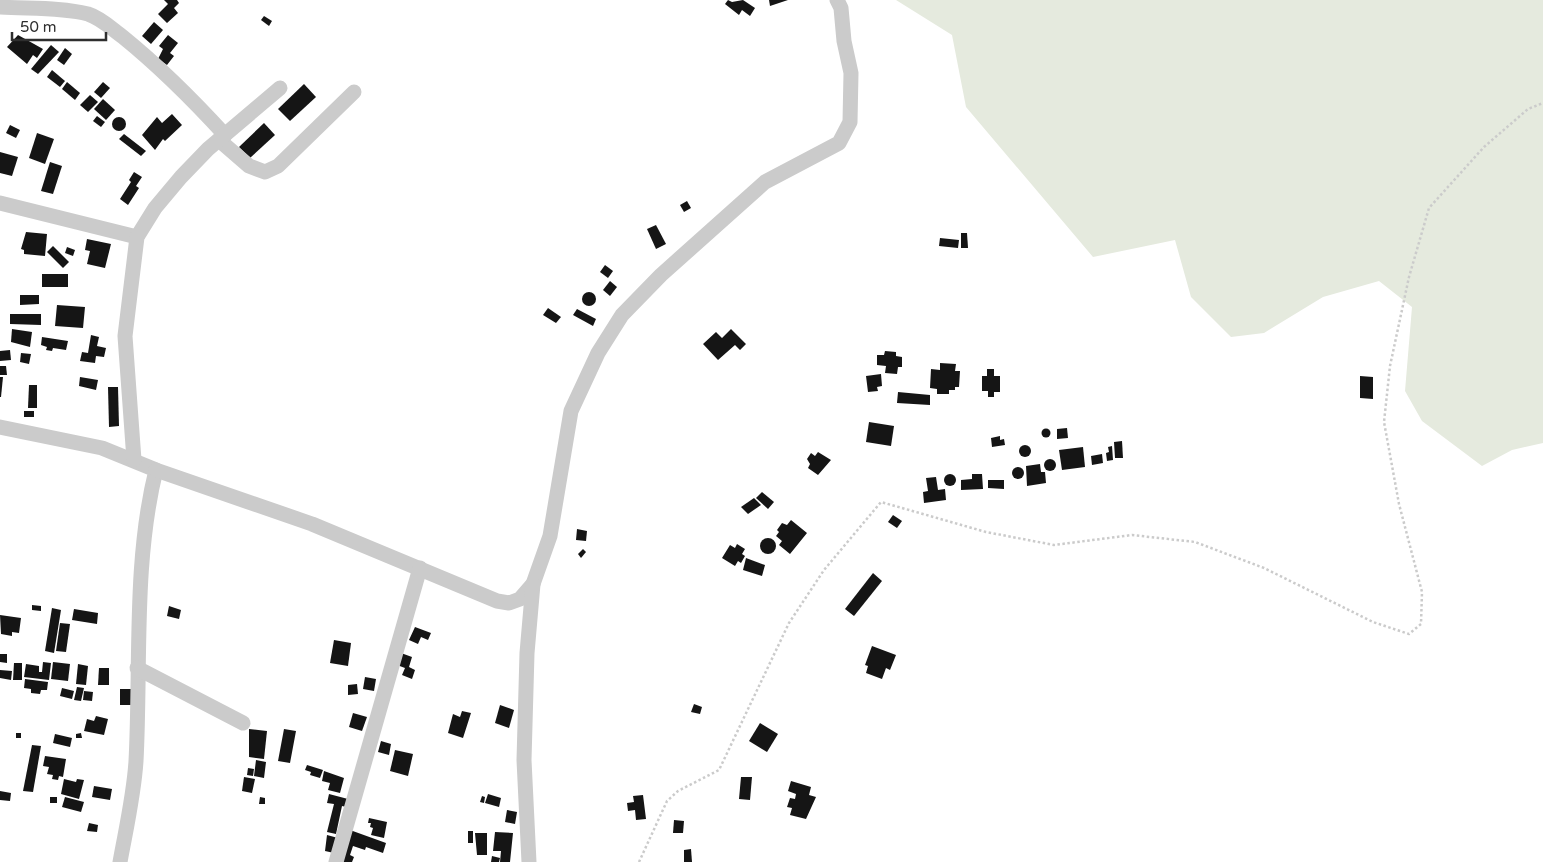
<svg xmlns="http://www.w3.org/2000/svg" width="1543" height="862" viewBox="0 0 1543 862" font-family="'Varela Round',sans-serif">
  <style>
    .green { fill: #e5eade }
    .building { fill: #151515 }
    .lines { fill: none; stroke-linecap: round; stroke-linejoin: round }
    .path { stroke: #cbcbcb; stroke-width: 2.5; stroke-dasharray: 2.5 2.5; stroke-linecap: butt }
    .minor { stroke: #cbcbcb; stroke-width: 15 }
  </style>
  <rect width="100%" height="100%" fill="#fff"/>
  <polygon class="green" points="896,0 1543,0 1543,443 1512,450 1482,466 1422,421 1405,391 1412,307 1379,281 1323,297 1264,333 1231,337 1191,297 1175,240 1093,257 966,107 952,35"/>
  <g class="building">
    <polygon points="164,0 177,0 179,3 174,8 178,13 167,23 158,14 168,4"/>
    <polygon points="728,0 732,2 743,0 755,8 750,16 742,10 739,15 725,4"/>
    <polygon points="769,0 788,0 770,6"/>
    <polygon points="264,16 272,21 269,26 261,20"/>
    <polygon points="154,22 163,30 151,44 142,36"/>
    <polygon points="18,35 43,49 37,58 33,55 27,64 7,47"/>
    <polygon points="168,35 178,43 170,53 174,56 167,65 158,59 163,49 159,46"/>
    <polygon points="51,45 59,52 38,74 31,69"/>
    <polygon points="65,48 72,54 64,65 57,60"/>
    <polygon points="52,70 65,81 60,87 47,77"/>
    <polygon points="67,82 80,93 75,100 62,89"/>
    <polygon points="103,82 110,88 101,98 94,92"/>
    <polygon points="304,84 316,97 290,121 278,109"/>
    <polygon points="90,95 98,102 88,112 80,105"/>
    <polygon points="103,99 115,110 106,120 94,109"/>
    <polygon points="172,114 182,125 165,141 163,139 155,150 142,135 157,117 162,123"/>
    <polygon points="97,116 105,122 101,127 93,121"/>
    <circle cx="119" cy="124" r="7"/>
    <polygon points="264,123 275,135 250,158 239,147"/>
    <polygon points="10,125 20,130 16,138 6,133"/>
    <polygon points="37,133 54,139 45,164 29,158"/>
    <polygon points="124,134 146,151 141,156 119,139"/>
    <polygon points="0,152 18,157 12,176 0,173"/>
    <polygon points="50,162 62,166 53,194 41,191"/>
    <polygon points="134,172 142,177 136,186 139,188 128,205 120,199 131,182 129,180"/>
    <polygon points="687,201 691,208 684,212 680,205"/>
    <polygon points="656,225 666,244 656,249 647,229"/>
    <polygon points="26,232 47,234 45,256 24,254 24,250 21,249"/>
    <polygon points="961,233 967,233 968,248 961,248"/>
    <polygon points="940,238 959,240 958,248 939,246"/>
    <polygon points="87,239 111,244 105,268 87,264 90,251 85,250"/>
    <polygon points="53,246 69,262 63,268 47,252"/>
    <polygon points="67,247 75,250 73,256 65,253"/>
    <polygon points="605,265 613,271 608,278 600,272"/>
    <rect x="42" y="274" width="26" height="13"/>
    <polygon points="610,281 617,287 610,296 603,290"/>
    <circle cx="589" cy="299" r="7"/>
    <polygon points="20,295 39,295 39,304 20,305"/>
    <polygon points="57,305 85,307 83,328 55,326"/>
    <polygon points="548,308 561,317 556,323 543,315"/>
    <polygon points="577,309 596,319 593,326 573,315"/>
    <polygon points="10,314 41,314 41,325 10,324"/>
    <polygon points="12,329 32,332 30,347 11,342"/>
    <polygon points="731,329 746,344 740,350 735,345 718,360 703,344 716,332 722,338"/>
    <polygon points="91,335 99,337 97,346 106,348 104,357 96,356 95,363 80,361 82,352 88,353"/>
    <polygon points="42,337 68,341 66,350 53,348 52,351 46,350 47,347 41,345"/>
    <polygon points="10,350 11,360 0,361 0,351"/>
    <polygon points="885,351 896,352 896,356 902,357 902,367 898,367 897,374 885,373 886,366 877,365 877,355 884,355"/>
    <polygon points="21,353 31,354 29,364 20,362"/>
    <polygon points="940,363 956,364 955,371 960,371 959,387 955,387 955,390 949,390 949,394 937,394 937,389 930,388 931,369 940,370"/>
    <polygon points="0,366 6,366 7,375 0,375"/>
    <polygon points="987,369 994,369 994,376 1000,376 1000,392 994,392 994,397 988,397 988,391 982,391 982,376 987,376"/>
    <polygon points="881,374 882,386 877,387 878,391 868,392 866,376"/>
    <polygon points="1360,376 1373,377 1373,399 1360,398"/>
    <polygon points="0,377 3,377 1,397 0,397"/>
    <polygon points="80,377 98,380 96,390 79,386"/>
    <polygon points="29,385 37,385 37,408 28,408"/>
    <polygon points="108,387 118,387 119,426 109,427"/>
    <polygon points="898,392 930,395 930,405 897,403"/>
    <rect x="24" y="411" width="10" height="6"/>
    <polygon points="869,422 894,426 891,446 866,442"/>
    <polygon points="1067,428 1068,438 1057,439 1057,429"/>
    <circle cx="1046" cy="433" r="4.5"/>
    <polygon points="1000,436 1000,440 1004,439 1005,445 992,447 991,438"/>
    <polygon points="1122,441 1123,458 1115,458 1114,442"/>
    <circle cx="1025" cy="451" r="6"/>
    <polygon points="1112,446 1113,460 1107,461 1106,453 1109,452 1108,447"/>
    <polygon points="1083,447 1085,467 1062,470 1059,450"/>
    <polygon points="818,452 831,460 818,475 808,468 810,464 807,459 811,453 815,456"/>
    <polygon points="1102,454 1103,463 1092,465 1091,456"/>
    <circle cx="1050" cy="465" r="6"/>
    <polygon points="1040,464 1041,472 1045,472 1046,483 1027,486 1026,466"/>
    <circle cx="1018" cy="473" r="6"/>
    <circle cx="950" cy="480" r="6"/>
    <polygon points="972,474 982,474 983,489 961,490 961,480 972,479"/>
    <polygon points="936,477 938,490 945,489 946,500 924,503 923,492 928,491 926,478"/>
    <polygon points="988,480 1004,480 1004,489 988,488"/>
    <polygon points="762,492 774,502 768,509 756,498"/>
    <polygon points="754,498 761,505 748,514 741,507"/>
    <polygon points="893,515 902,521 897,528 888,522"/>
    <polygon points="791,520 807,533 790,554 779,545 782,541 776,536 779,532 777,530 782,523 787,525"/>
    <polygon points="577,529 587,531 586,541 576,540"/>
    <circle cx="768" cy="546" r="8"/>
    <polygon points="737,544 745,549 742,554 745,556 741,563 738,561 735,566 722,558 730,545 735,548"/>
    <polygon points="583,549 586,552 581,558 578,554"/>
    <polygon points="746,558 765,565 762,576 743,570"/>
    <polygon points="873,573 882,581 854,616 845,609"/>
    <polygon points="32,605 41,606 41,611 32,610"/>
    <polygon points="169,606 181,610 179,619 167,616"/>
    <polygon points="52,608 61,610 54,653 45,651"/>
    <polygon points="74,609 98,613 97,624 72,620"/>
    <polygon points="0,615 21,618 19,633 12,632 12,636 1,634"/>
    <polygon points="60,623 70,624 66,652 56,651"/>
    <polygon points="415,627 431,633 428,640 421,637 418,644 409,640"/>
    <polygon points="334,640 351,643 348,666 330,663"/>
    <polygon points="872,646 896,655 890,670 886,668 882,679 866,673 868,666 865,665"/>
    <polygon points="401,653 412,657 409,667 415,670 412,679 402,675 405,668 397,665"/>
    <polygon points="0,654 7,654 7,663 0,662"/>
    <polygon points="43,662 51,663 49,680 24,677 26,664 39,666 39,672 42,672"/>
    <polygon points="53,662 70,664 68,681 51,679"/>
    <polygon points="14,663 22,663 22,680 13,680"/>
    <polygon points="78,664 88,666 86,685 76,684"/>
    <polygon points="99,668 109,668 109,685 98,685"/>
    <polygon points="0,670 12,671 11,680 0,678"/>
    <polygon points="365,677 376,679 374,691 363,689"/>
    <polygon points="25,679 48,682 47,690 41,690 40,694 31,693 31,689 24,688"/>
    <polygon points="357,684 358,694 348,695 348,685"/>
    <polygon points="77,687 84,688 81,701 74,700"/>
    <polygon points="62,688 74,691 72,699 60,696"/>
    <rect x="120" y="689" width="11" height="16"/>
    <polygon points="84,691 93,692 92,701 83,700"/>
    <polygon points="694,704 702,707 700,714 691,712"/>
    <polygon points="500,705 514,710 509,728 495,723"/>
    <polygon points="462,711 471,713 463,738 448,733 453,714 460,717"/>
    <polygon points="353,713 367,717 362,731 349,727"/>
    <polygon points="96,716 108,719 104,735 84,731 87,719 94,721"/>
    <polygon points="760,723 778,734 767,752 749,741"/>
    <polygon points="249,729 267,731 264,759 249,757"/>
    <polygon points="284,729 296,731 290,763 278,761"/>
    <rect x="16" y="733" width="5" height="5"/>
    <polygon points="81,733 82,738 76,738 76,734"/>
    <polygon points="55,734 72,738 70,747 53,743"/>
    <polygon points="381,741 391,744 389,755 378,752"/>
    <polygon points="32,745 41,746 33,792 23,791"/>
    <polygon points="395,750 413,754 408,776 390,771"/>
    <polygon points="45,756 66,759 63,777 59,776 58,780 52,779 53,775 47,774 49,767 43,766"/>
    <polygon points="256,760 266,762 264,778 254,776"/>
    <polygon points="307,765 323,770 320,778 310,775 311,772 305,770"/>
    <polygon points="248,768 254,769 253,776 247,775"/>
    <polygon points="324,771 344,778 340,793 328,790 330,783 322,781"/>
    <polygon points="244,777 255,779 252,793 242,791"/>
    <polygon points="741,777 752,777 750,800 739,799"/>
    <polygon points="64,779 76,782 77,779 84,780 79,799 61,794"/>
    <polygon points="791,781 811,787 809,795 816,797 806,819 790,815 792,808 787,807 790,798 795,799 796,794 788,791"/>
    <polygon points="94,786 112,789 110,800 92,797"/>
    <polygon points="0,791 11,793 10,801 0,800"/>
    <polygon points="329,794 348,799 346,807 342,806 336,834 327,832 334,804 327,803"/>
    <polygon points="488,794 501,798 499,807 485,803"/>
    <polygon points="643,795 646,819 636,820 635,810 628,811 627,803 634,802 633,796"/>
    <polygon points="482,796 485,797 484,803 480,802"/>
    <rect x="50" y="797" width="7" height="6"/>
    <polygon points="65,797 84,802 81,812 62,807"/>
    <polygon points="260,797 265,798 265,804 259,804"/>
    <polygon points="507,810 517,812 515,824 505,822"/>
    <polygon points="369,818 387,822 384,838 371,835 373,828 370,827 371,823 368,823"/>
    <polygon points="674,820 684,821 683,833 673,833"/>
    <polygon points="89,823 98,825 97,832 87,831"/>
    <polygon points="350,830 386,843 383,853 366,847 365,850 353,846 350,855 354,857 352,862 340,862"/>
    <rect x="468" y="831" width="5" height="12"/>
    <polygon points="495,832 513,833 510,862 500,862 501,851 493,851"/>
    <polygon points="475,833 487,833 487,855 477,855"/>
    <polygon points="327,835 338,838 334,853 325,851"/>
    <polygon points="691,849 692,862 684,862 684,850"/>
    <polygon points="492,856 500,858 499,862 491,862"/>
  </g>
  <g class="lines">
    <polyline class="path" points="639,862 667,801 678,791 719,770 789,623 824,570 881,502 986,532 1054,545 1132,535 1195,542 1264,568 1373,622 1409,634 1421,624 1422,592 1399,504 1384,422 1390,366 1409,277 1429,208 1484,147 1528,109 1543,103"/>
    <g class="minor">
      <path d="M0,7c28,2 60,0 88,7 13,4 24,15 35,23 37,30 70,63 102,98"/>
      <polyline points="219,140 249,166 265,172 278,166 354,92"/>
      <polyline points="0,203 137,237"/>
      <path d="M0,427l102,21 54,22c-23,92 -15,196 -20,291 -2,33 -10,68 -16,101"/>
      <polyline points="134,460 125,336 137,237 155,208 181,177 208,149 280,88"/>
      <polyline points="156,470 312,524 497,601 509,603 520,599 533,584 550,536 571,411 598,353 622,315 661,275 765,182 839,143 850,122 851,73 844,41 841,8 837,0"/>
      <polyline points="137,668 243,723"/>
      <polyline points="336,862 420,568"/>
      <polyline points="529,862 524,760 527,653 533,584"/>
    </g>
  </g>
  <path d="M12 32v8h94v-8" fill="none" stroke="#2e2e2e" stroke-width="2.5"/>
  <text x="20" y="32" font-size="15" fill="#2e2e2e" stroke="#ffffff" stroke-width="4" paint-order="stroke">50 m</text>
</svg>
